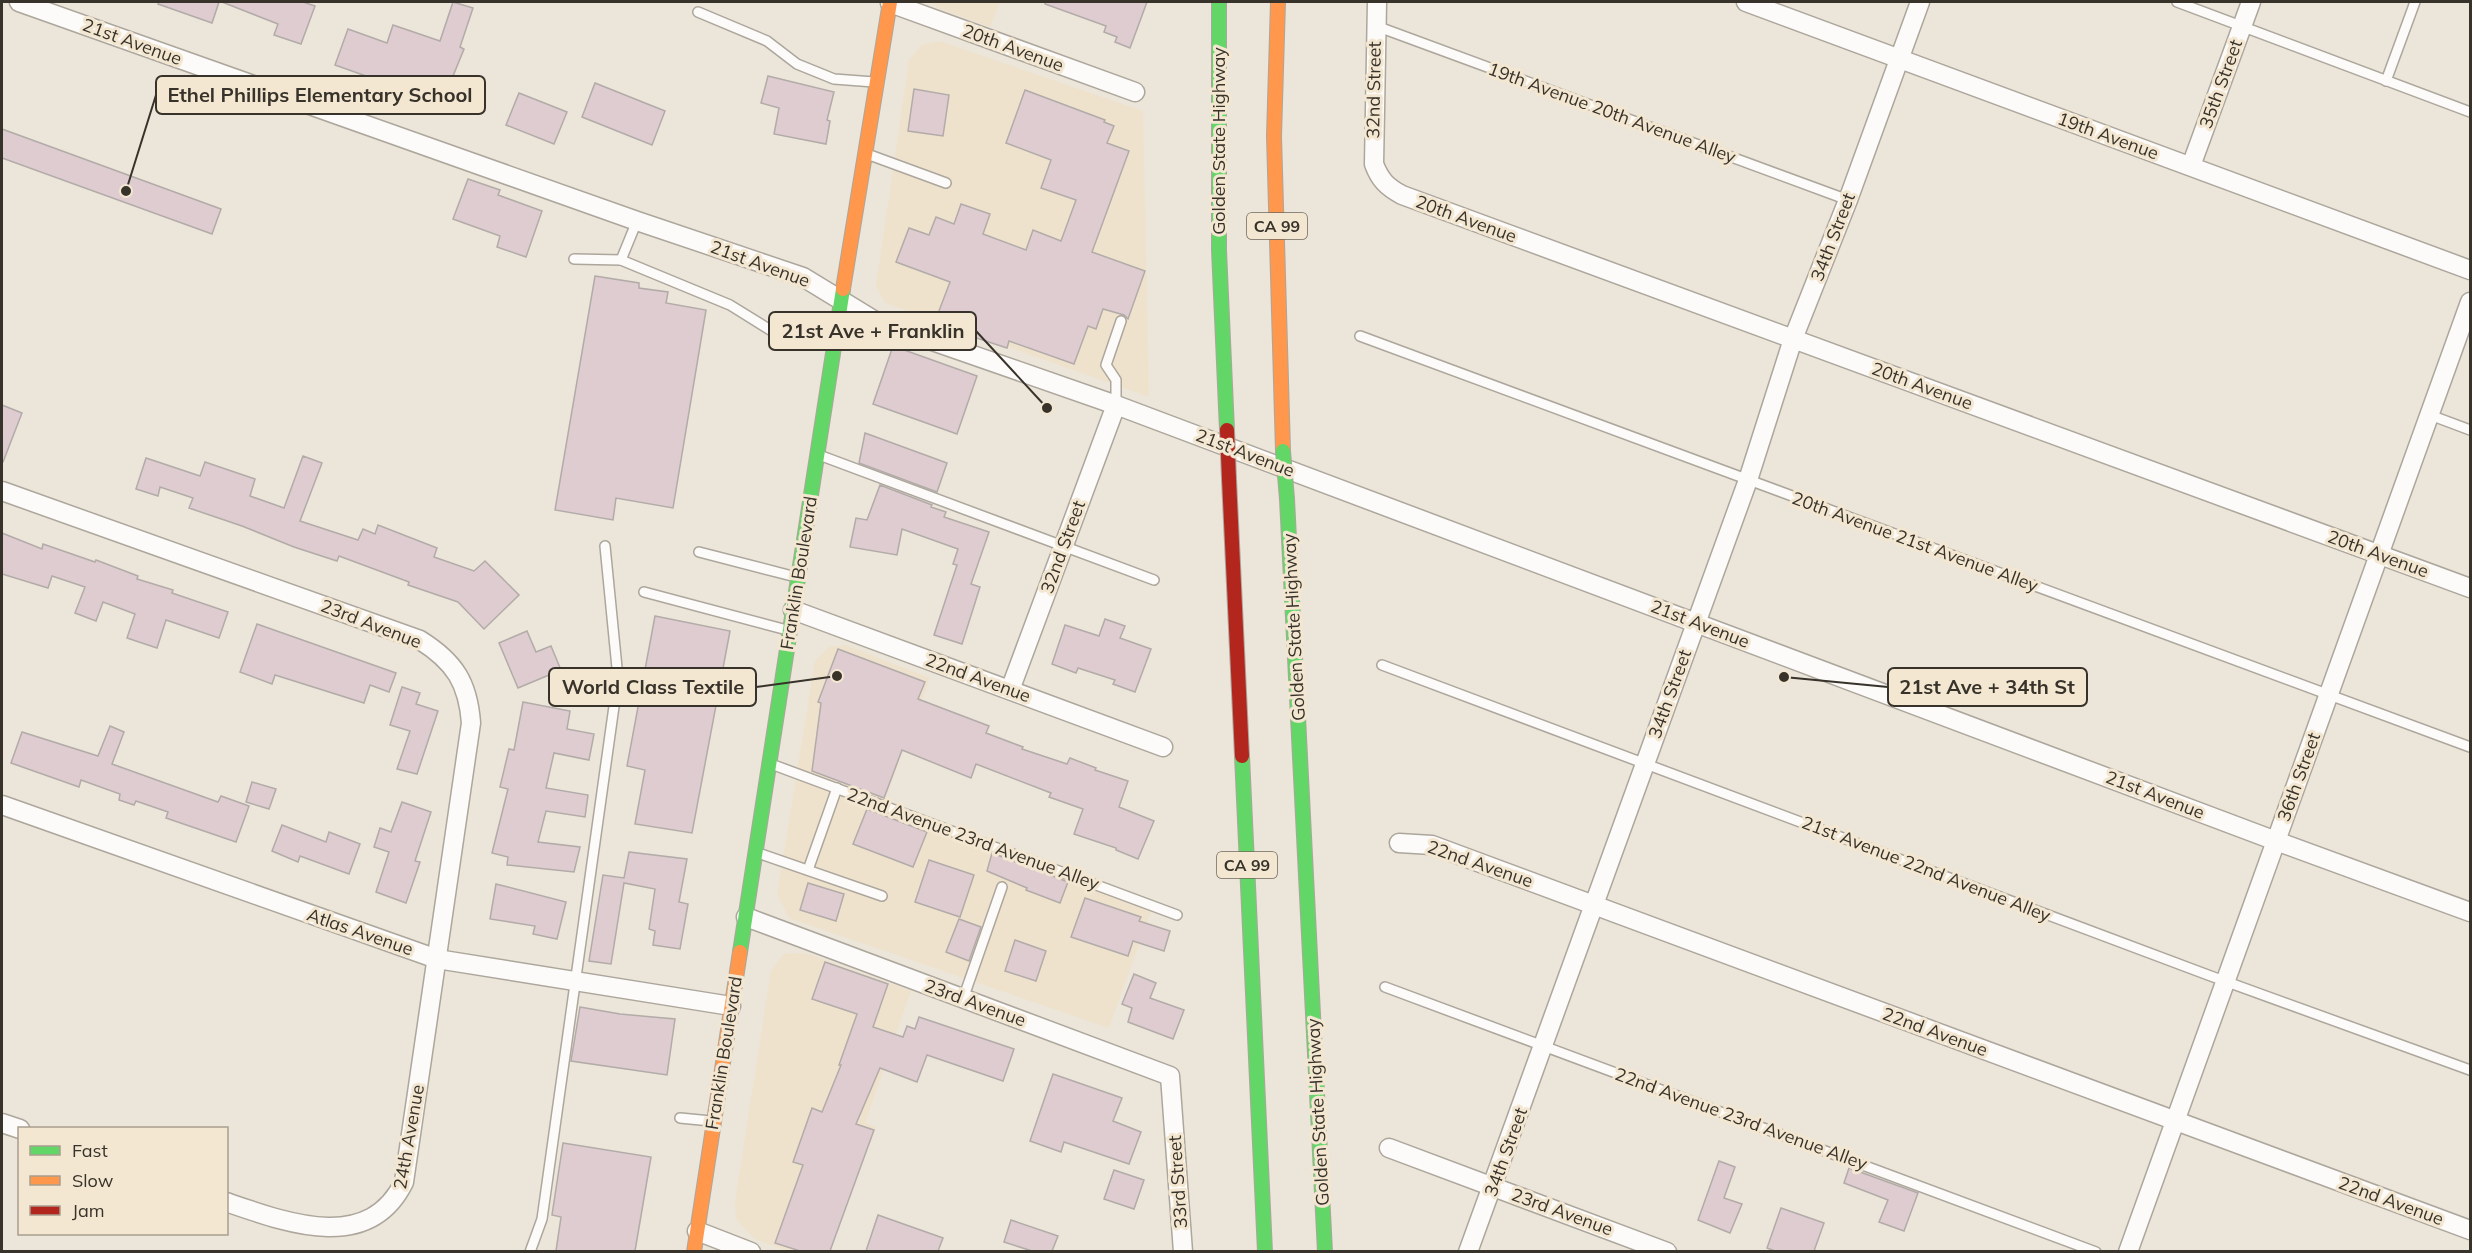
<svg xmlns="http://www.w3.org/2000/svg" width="2472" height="1253" viewBox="0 0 2472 1253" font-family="Mulish,sans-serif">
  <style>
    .built { fill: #efe2cd }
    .building { fill: #deccd1; stroke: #b2aba8; stroke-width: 1.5 }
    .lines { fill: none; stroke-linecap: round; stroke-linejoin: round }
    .lane-casing { stroke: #aca69c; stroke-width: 12 }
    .street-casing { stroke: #aca69c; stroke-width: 21 }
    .fast-casing { stroke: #aca69c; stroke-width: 16 }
    .slow-casing { stroke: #aca69c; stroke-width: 16 }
    .jam-casing { stroke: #aca69c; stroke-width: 16 }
    .lane { stroke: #fcfbf9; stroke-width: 9 }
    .street { stroke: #fcfbf9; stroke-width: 18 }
    .fast { stroke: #63d668; stroke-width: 14 }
    .slow { stroke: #ff974d; stroke-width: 14 }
    .jam { stroke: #b3261e; stroke-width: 14 }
    .fast-bridge-casing { stroke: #aca69c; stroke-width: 16; stroke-linecap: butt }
    .jam-bridge-casing { stroke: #aca69c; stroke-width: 16; stroke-linecap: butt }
    .fast-bridge { stroke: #63d668; stroke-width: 14 }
    .jam-bridge { stroke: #b3261e; stroke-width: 14 }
    .labels { text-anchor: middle; stroke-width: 6; stroke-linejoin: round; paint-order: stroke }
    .shield { fill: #f4e7d1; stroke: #70685c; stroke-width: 1.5 }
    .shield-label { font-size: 16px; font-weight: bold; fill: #37322a }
    .street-label { font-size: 18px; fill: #37322a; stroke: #f4e7d1 }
    .leader { fill: none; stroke: #37322a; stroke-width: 2 }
    .callout-dot { fill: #37322a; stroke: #f4e7d1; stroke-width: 2 }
    .callout { fill: #f4e7d1; stroke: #37322a; stroke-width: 2 }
    .callout-label { font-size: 20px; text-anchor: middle; font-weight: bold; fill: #37322a }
  </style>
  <rect width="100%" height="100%" fill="#ece5d9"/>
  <g class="built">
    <polygon points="932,2 1000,2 990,27 938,8"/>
    <polygon points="939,41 1143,111 1149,397 885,303 876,286 909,60 922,45"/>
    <polygon points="845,645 930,678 884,802 1154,903 1109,1028 789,918 777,894 815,661 829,647"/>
    <polygon points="795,953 808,954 911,991 865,1123 876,1127 830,1251 787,1251 755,1239 736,1219 735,1201 771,971 784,954"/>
  </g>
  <g class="building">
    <polygon points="159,2 219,2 212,23 158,4"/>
    <polygon points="222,2 303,2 315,6 301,44 274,35 278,24"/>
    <polygon points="453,2 473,8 460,47 464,49 442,103 335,65 348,29 387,43 393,25 440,41"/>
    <polygon points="1045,2 1147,2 1130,48 1115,42 1117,37 1104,32 1106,26 1045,4"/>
    <polygon points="768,76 834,92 827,120 830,121 826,144 774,134 779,108 761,103"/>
    <polygon points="595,83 665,111 652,145 582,117"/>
    <polygon points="914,89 949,95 943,136 908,131"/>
    <polygon points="1025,90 1105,120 1104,122 1114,126 1107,143 1129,151 1092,252 1145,271 1128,319 1124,315 1103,309 1096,329 1088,326 1074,364 1009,341 1007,348 934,324 950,282 896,262 909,228 929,235 936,217 954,224 961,204 990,214 983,234 1026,250 1033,230 1061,241 1076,200 1041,188 1051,160 1006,143"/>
    <polygon points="519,93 567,112 554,144 506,125"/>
    <polygon points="2,129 221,209 212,234 2,158"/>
    <polygon points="468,179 500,190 498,195 542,211 526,257 497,247 500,236 453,219"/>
    <polygon points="595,276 639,283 639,288 668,292 666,303 706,310 673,508 616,498 613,520 555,510"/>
    <polygon points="893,346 977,376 957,434 873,404"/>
    <polygon points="2,405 22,413 3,462 2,462"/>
    <polygon points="865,433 947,463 937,492 859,463"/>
    <polygon points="303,456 322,463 300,521 358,540 363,529 375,534 378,525 437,548 434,557 474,571 485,561 519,595 484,629 458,602 408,585 409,582 339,556 337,561 294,547 242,526 189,508 193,498 160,487 158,496 136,489 146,458 200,476 205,462 255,479 250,496 284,508"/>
    <polygon points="880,485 932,505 931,507 946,512 944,517 989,532 971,584 980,587 962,644 934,635 957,565 953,564 958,549 902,529 897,555 850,547 856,518 867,520"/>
    <polygon points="2,533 42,549 43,544 95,562 96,560 138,576 137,579 173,590 172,593 228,612 219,638 166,620 157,648 127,638 135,614 103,602 96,621 75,613 85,587 52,576 48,588 2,574"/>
    <polygon points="655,616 730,631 692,833 635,824 645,770 627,766"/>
    <polygon points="1105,619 1125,626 1120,638 1151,649 1135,692 1113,684 1115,680 1078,668 1076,673 1052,664 1065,625 1099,636"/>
    <polygon points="257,624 396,673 389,692 370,685 364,703 275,675 272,684 240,672"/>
    <polygon points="527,631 536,652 551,646 561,670 518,688 499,643"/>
    <polygon points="838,649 925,682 918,699 989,726 986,733 1023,747 1022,749 1067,764 1070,758 1096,768 1095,770 1128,781 1119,807 1154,821 1138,859 1116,850 1116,848 1074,834 1083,809 1049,797 1051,793 976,764 971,778 902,750 884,798 812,771 821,703 818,702"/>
    <polygon points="402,687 420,693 416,704 438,711 417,774 397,769 410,731 390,725"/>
    <polygon points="523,702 570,711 567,729 594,734 589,760 554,753 546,788 588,795 585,817 546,811 538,842 580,847 574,872 507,865 508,857 492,853 508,789 500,787 509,749 514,750"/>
    <polygon points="110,726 124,732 112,764 218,802 221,796 249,806 236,842 166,818 168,812 136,801 134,805 119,800 120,794 81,780 79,787 11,763 22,732 98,756"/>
    <polygon points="252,782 276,789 269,809 246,802"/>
    <polygon points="402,802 431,812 415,861 420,862 406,903 376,892 389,852 374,847 380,828 391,832"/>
    <polygon points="867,809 927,832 913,867 853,844"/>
    <polygon points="282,825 326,842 329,832 360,844 349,874 300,856 298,862 272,851"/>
    <polygon points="629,852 687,859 679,902 688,904 680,949 653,945 655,931 649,929 655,889 624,883 611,964 589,961 603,875 624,878"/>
    <polygon points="992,853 1068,882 1060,903 1026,890 1027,888 987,871"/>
    <polygon points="929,860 974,875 960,917 915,902"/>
    <polygon points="808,883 844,894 836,921 800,910"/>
    <polygon points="496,884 566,902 557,939 533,934 535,926 490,919"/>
    <polygon points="1085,898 1141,917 1139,921 1170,931 1164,951 1133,941 1128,956 1071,937"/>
    <polygon points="959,919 981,927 969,961 946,952"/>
    <polygon points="1015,940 1046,951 1036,981 1005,971"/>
    <polygon points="825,962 888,984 873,1027 903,1037 907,1026 915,1029 919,1017 1014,1049 1003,1081 927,1055 917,1082 880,1068 856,1124 874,1130 830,1251 800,1251 775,1243 803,1165 793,1162 812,1108 822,1112 841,1065 839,1065 857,1014 812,999"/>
    <polygon points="1134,974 1156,983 1150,998 1184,1010 1173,1039 1128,1022 1132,1008 1122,1004"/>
    <polygon points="580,1007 620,1014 675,1019 667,1075 571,1061"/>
    <polygon points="1053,1074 1122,1098 1113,1121 1141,1132 1129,1164 1064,1142 1061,1152 1030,1141"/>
    <polygon points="563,1143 651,1157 635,1251 556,1251 561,1217 552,1215"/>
    <polygon points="1719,1161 1735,1167 1724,1198 1742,1204 1730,1233 1698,1220"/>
    <polygon points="1849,1168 1918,1193 1904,1231 1879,1222 1888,1200 1844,1183"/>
    <polygon points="1114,1170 1144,1180 1134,1209 1104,1199"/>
    <polygon points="1781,1208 1824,1223 1814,1251 1775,1251 1767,1248"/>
    <polygon points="878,1215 943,1238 938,1251 866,1251"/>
    <polygon points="1011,1220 1058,1236 1052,1251 1032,1251 1004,1242"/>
  </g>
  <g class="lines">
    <g class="lane-casing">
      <g id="lane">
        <polyline points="2177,2 2470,112"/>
        <polyline points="698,12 767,41 797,64 834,79 874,82"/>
        <polyline points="1376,26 1848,200"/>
        <polyline points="2386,81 2415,2"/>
        <polyline points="867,154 946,183"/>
        <polyline points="637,221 621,260 730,305 783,338 798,344 833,342"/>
        <polyline points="574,259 621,260"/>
        <polyline points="1360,336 2470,747"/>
        <polyline points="1116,405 1116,380 1106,365 1121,321"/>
        <polyline points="2430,415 2470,430"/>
        <polyline points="819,455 1154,580"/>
        <polyline points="699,552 796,577"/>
        <polyline points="644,592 787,630"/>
        <polyline points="1382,665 2208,975 2470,1070"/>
        <polyline points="771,764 1177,915"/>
        <polyline points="758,853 882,896"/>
        <polyline points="808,870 837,788"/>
        <polyline points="1385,987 2096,1252"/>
        <polyline points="963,999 1002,887"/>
        <polyline points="680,1118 711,1121"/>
        <polyline points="530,1252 542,1219 618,678 605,546"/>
      </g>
    </g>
    <g class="street-casing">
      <g id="street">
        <polyline points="19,2 637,221 803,277 875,321 1116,405 2276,841 2470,912"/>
        <path d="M1377,2l-3,162c6,16 13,23 28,31l1068,393"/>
        <polyline points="1746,2 2470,270"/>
        <polyline points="890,3 1135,92"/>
        <polyline points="2191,166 2251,2"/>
        <path d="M2,491l418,149c35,22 48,43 51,83l-67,459c-35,71 -114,42 -178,20"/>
        <polyline points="793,610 1163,747"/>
        <polyline points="1010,690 1116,405"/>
        <polyline points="2,805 437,959 731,1006"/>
        <polyline points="1399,843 1432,845 2470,1230"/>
        <polyline points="746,917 1170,1076 1183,1252"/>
        <polyline points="2,1123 20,1129"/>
        <polyline points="1389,1148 1667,1252"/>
        <polyline points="697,1231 751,1252"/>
        <polyline points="1468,1252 1748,480 1793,339 1848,200 1920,2"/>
        <polyline points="2128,1252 2470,302"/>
      </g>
    </g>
    <g class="fast-casing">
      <g id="fast">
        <polyline points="1219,2 1219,250 1227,430"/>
        <polyline points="1287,499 1325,1252"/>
        <polyline points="1242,756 1265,1252"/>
        <polyline points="740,952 843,289"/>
      </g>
    </g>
    <g class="slow-casing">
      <g id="slow">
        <polyline points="1278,2 1274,136 1283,451"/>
        <polyline points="843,289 890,2"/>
        <polyline points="694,1252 740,952"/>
      </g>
    </g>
    <g class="jam-casing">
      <polyline id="jam" points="1229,479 1242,756"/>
    </g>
    <use href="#lane" class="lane"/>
    <use href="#street" class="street"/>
    <use href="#fast" class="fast"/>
    <use href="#slow" class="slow"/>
    <use href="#jam" class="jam"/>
    <g class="fast-bridge-casing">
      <polyline id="fast-bridge" points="1283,451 1287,499"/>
    </g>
    <g class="jam-bridge-casing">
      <polyline id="jam-bridge" points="1227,430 1229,479"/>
    </g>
    <use href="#fast-bridge" class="fast-bridge"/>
    <use href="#jam-bridge" class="jam-bridge"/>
  </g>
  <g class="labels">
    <g class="shield">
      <rect x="1247" y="213" width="60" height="26" rx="4.5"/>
      <rect x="1217" y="852" width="60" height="26" rx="4.5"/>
    </g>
    <g class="shield-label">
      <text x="1277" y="232">CA 99</text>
      <text x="1247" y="871">CA 99</text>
    </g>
    <g class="street-label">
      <text transform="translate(132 42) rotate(20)" y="6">21st Avenue</text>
      <text transform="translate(1013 48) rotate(20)" y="6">20th Avenue</text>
      <text transform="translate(2221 84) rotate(-70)" y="6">35th Street</text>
      <text transform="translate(1374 90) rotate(-89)" y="6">32nd Street</text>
      <text transform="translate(1612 113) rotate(20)" y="6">19th Avenue 20th Avenue Alley</text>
      <text transform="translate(2108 136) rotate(20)" y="6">19th Avenue</text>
      <text transform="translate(1219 141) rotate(-90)" y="6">Golden State Highway</text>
      <text transform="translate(1466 219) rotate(20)" y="6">20th Avenue</text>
      <text transform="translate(1833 237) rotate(-69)" y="6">34th Street</text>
      <text transform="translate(760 264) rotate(20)" y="6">21st Avenue</text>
      <text transform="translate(1922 386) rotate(20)" y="6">20th Avenue</text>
      <text transform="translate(1245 453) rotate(21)" y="6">21st Avenue</text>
      <text transform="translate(1915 542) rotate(20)" y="6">20th Avenue 21st Avenue Alley</text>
      <text transform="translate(1063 547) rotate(-70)" y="6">32nd Street</text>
      <text transform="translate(2378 554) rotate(20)" y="6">20th Avenue</text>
      <text transform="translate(799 573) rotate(-81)" y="6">Franklin Boulevard</text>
      <text transform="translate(371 624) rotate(21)" y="6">23rd Avenue</text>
      <text transform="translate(1700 624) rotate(21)" y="6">21st Avenue</text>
      <text transform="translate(1294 627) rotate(-93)" y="6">Golden State Highway</text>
      <text transform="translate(978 678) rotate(20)" y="6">22nd Avenue</text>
      <text transform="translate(1670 694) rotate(-70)" y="6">34th Street</text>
      <text transform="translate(2299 777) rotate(-70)" y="6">36th Street</text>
      <text transform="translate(2155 795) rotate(21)" y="6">21st Avenue</text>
      <text transform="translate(973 839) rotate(20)" y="6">22nd Avenue 23rd Avenue Alley</text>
      <text transform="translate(1480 864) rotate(19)" y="6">22nd Avenue</text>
      <text transform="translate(1926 869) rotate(21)" y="6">21st Avenue 22nd Avenue Alley</text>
      <text transform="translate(360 932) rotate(19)" y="6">Atlas Avenue</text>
      <text transform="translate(975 1003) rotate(20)" y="6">23rd Avenue</text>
      <text transform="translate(1935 1032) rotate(20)" y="6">22nd Avenue</text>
      <text transform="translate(724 1053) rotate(-81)" y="6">Franklin Boulevard</text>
      <text transform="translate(1318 1112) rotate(-93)" y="6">Golden State Highway</text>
      <text transform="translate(1741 1119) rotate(20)" y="6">22nd Avenue 23rd Avenue Alley</text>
      <text transform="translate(409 1137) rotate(-80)" y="6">24th Avenue</text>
      <text transform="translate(1506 1152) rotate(-70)" y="6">34th Street</text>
      <text transform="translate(1178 1182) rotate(-94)" y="6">33rd Street</text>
      <text transform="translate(2391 1201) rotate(20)" y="6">22nd Avenue</text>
      <text transform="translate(1562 1212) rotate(20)" y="6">23rd Avenue</text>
    </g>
  </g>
  <path class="leader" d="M126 191L156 95M1047 408L976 331M837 676L756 687M1784 677L1888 687"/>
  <g class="callout-dot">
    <circle cx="126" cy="191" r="6"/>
    <circle cx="1047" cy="408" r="6"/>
    <circle cx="837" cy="676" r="6"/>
    <circle cx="1784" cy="677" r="6"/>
  </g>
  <g class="callout">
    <rect x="156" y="76" width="329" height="38" rx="6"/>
    <rect x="769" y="312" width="207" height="38" rx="6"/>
    <rect x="549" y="668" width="207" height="38" rx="6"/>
    <rect x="1888" y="668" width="199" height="38" rx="6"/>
  </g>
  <g class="callout-label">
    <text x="320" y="102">Ethel Phillips Elementary School</text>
    <text x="873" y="338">21st Ave + Franklin</text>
    <text x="653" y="694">World Class Textile</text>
    <text x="1987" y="694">21st Ave + 34th St</text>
  </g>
  <rect width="2472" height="1253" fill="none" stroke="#37322a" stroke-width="6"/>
  <rect x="18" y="1127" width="210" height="108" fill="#f4e7d1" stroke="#a89f8e" stroke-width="1.5"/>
  <rect x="30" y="1146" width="30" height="9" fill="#63d668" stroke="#a89f8e" stroke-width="1.5"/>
  <text x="72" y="1157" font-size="18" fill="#37322a">Fast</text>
  <rect x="30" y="1176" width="30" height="9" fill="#ff974d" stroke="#a89f8e" stroke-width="1.5"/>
  <text x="72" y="1187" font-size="18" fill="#37322a">Slow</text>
  <rect x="30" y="1206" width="30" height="9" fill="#b3261e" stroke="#a89f8e" stroke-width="1.5"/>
  <text x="72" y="1217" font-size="18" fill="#37322a">Jam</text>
</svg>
